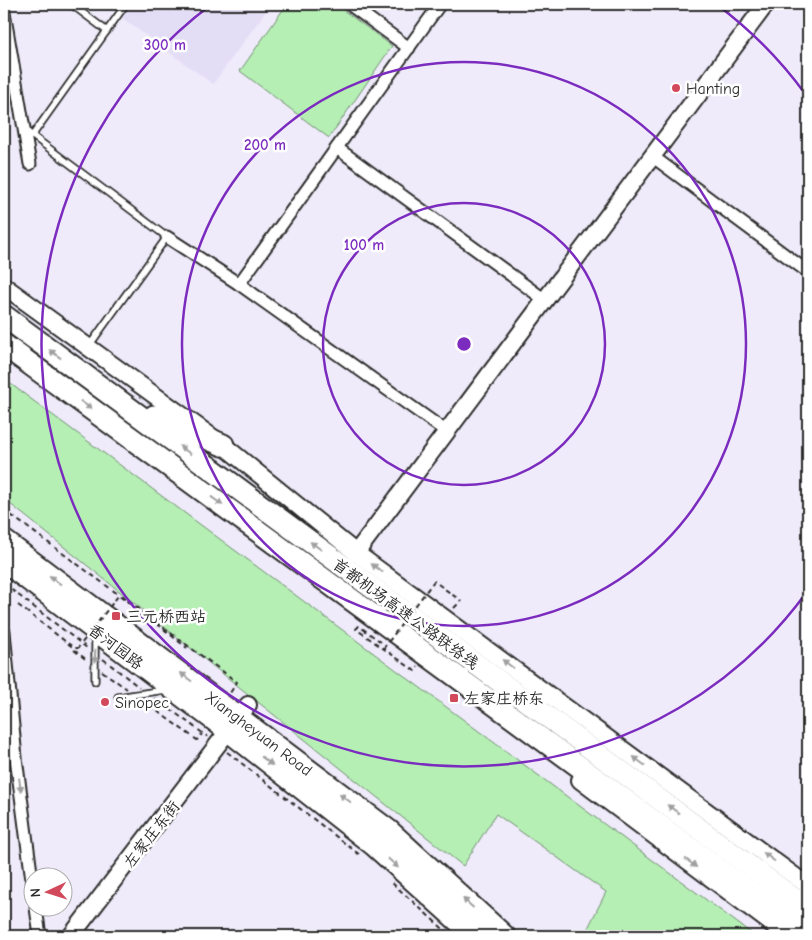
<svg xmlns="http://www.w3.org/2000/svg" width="812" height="940" viewBox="0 0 812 940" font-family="'Comic Neue','LXGW WenKai TC',sans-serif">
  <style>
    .built { fill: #e4ddf6 }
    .green { fill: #b5efb4; stroke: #708d70 }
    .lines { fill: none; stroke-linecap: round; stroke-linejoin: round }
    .lane-casing { stroke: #2b2b2b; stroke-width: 9 }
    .street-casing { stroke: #2b2b2b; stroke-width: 15 }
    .secondary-casing { stroke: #2b2b2b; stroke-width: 20 }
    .highway-casing { stroke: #2b2b2b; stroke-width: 25 }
    .path { stroke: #2b2b2b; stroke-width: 2; stroke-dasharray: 5 4; stroke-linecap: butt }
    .lane { stroke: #fff; stroke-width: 5.5 }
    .street { stroke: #fff; stroke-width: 11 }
    .secondary { stroke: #fff; stroke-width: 16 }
    .highway { stroke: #fff; stroke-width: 21 }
    .path-bridge { stroke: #2b2b2b; stroke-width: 2; stroke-dasharray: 5 4; stroke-linecap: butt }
    .oneway { fill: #a0a0a0 }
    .ring { fill: none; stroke: #7b2cbf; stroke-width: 2.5 }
    .poi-dot { fill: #d1495b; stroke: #fff; stroke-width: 2 }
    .labels { text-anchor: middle; stroke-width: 5; stroke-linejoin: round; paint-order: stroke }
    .poi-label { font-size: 16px; fill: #2b2b2b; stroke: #fff; text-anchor: start }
    .street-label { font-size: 16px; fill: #2b2b2b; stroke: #fff }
    .centre { fill: #7b2cbf; stroke: #fff; stroke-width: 2.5 }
    .ring-label { font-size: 15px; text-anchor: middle; font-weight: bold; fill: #7b2cbf; stroke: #fff; stroke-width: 5; stroke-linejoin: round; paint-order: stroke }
  </style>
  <rect width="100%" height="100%" fill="#efebfa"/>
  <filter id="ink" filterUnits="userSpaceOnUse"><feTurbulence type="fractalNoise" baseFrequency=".02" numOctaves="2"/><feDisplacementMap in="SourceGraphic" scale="10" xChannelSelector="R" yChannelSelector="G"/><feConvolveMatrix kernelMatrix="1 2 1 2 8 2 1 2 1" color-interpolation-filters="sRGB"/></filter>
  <g filter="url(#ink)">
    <g class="built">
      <polygon points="132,4 271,4 213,84 122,18"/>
      <polygon points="4,807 12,864 4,865"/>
    </g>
    <g class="green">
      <polygon points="287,4 335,4 392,46 329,138 240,71"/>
      <polygon points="4,379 755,936 584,936 606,892 496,814 463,866 4,499"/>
    </g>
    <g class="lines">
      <g class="lane-casing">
        <g id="lane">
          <polyline points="71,4 107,31"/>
          <polyline points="26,131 167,237 89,346"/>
          <polyline points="32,136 126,4"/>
          <polyline points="95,681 95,638"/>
          <polyline points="118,697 165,690"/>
        </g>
      </g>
      <g class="street-casing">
        <g id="street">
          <polyline points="349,4 409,48"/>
          <polyline points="4,12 30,164"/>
          <polyline points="337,148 545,300"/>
          <polyline points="652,156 808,272"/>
          <polyline points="167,237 239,284 447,432"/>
          <polyline points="239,284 440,4"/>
          <polyline points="4,632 16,758 32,880"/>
          <polyline points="36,908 40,936"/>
        </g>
      </g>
      <g class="secondary-casing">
        <g id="secondary">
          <polyline points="4,286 223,445 356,553 808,886"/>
          <polyline points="356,553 766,4"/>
          <polyline points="580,780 788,936"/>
          <polyline points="71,936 248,705"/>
        </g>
      </g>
      <g class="highway-casing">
        <g id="highway">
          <polyline points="4,316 808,909"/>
          <polyline points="4,345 808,934"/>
          <polyline points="154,416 223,445"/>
          <polyline points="4,541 389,831 504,936"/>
          <polyline points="4,561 229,731 374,845 475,936"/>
        </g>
      </g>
      <g class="path">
        <polyline points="4,510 237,682 230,693"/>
        <polyline points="4,584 87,648"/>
        <polyline points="454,608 461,601"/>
        <polyline points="381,642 359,626 356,629 415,671 418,667"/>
        <polyline points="74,650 88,661"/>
        <polyline points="103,659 139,687"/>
        <polyline points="102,671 127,689"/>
        <polyline points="155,698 208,737"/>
        <polyline points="143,701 197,740 202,734"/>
        <polyline points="227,752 360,855"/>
        <polyline points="392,883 451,936"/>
      </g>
      <use href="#lane" class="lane"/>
      <use href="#street" class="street"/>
      <use href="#secondary" class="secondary"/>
      <use href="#highway" class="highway"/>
      <g class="path-bridge">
        <polyline points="18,605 74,648 78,648 118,596 123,596 187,648"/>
        <polyline points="383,649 434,581 461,601"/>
      </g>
    </g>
    <defs><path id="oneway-solid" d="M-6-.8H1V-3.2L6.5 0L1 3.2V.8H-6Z" transform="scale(1.25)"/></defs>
    <g class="oneway">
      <use href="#oneway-solid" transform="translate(55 354) rotate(-144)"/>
      <use href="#oneway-solid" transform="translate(86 405) rotate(36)"/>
      <use href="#oneway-solid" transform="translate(185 450) rotate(-144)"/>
      <use href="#oneway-solid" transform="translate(217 501) rotate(36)"/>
      <use href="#oneway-solid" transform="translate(316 546) rotate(-144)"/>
      <use href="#oneway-solid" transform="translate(377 568) rotate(-144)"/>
      <use href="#oneway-solid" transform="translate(55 580) rotate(-143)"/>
      <use href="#oneway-solid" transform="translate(95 656) rotate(92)"/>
      <use href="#oneway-solid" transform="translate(508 664) rotate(-143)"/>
      <use href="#oneway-solid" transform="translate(186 677) rotate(-143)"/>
      <use href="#oneway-solid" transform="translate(267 761) rotate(38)"/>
      <use href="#oneway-solid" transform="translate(639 761) rotate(-143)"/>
      <use href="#oneway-solid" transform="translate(20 785) rotate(83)"/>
      <use href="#oneway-solid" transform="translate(345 798) rotate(-143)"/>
      <use href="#oneway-solid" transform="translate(673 809) rotate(-144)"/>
      <use href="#oneway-solid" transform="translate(769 857) rotate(-143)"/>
      <use href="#oneway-solid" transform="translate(393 863) rotate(42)"/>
      <use href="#oneway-solid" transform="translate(691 863) rotate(37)"/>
      <use href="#oneway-solid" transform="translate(468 903) rotate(-138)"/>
    </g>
  </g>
  <g class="ring">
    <circle cx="464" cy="344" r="141"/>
    <circle cx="464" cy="344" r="282"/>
    <path d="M806 593A423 423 0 1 1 212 4M716 4A423 423 0 0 1 806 95"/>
  </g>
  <g class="poi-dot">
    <circle cx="676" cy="88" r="5"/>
    <rect x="111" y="611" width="10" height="10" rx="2.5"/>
    <rect x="449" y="693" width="10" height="10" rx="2.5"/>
    <circle cx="105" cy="702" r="5"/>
  </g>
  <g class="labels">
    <g class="poi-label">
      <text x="686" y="94">Hanting</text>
      <text x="126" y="622">三元桥西站</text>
      <text x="464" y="704">左家庄桥东</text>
      <text x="115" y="708">Sinopec</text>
    </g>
    <g class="street-label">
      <text transform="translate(406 613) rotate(36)" y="6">首都机场高速公路联络线</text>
      <text transform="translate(116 646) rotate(37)" y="6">香河园路</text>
      <text transform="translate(259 733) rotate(37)" y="6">Xiangheyuan Road</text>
      <text transform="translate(151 834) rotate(-52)" y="6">左家庄东街</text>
    </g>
  </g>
  <circle cx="464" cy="344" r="8" class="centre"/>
  <g class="ring-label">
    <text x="165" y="50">300 m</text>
    <text x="265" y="150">200 m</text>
    <text x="364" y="250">100 m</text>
  </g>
  <rect width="812" height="940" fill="none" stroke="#fff" stroke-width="20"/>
  <rect x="10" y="10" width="792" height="920" fill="none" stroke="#2b2b2b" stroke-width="2" filter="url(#ink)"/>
  <g transform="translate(48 892) rotate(266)"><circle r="24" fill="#ffffff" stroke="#aaaaaa"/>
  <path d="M0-4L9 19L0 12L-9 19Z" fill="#d1495b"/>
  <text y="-8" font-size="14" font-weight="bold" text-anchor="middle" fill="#2b2b2b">N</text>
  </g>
</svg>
